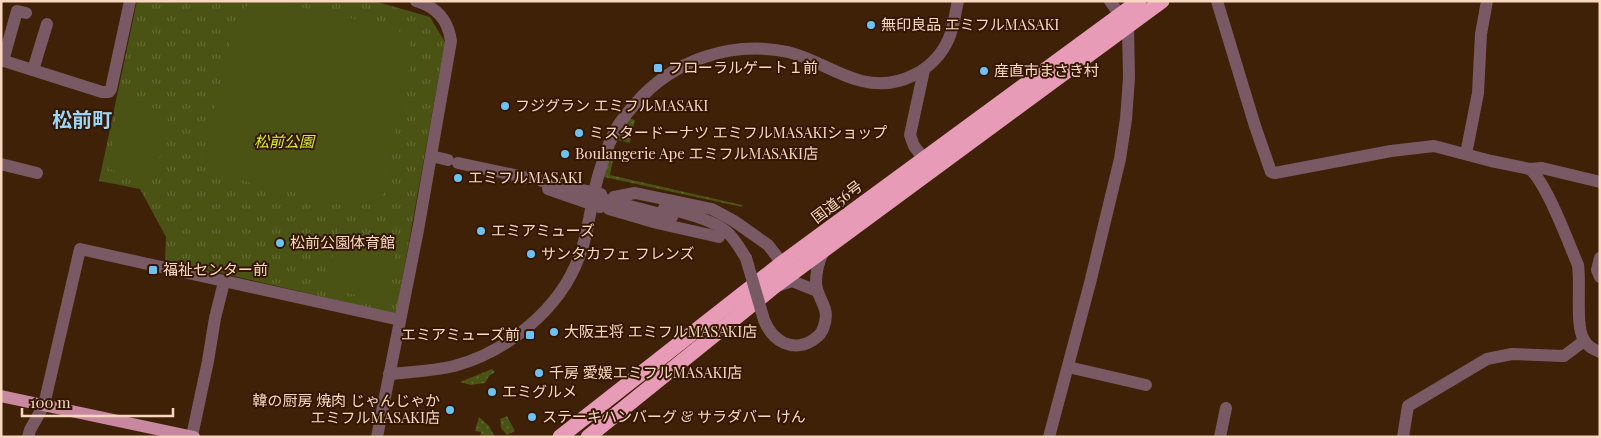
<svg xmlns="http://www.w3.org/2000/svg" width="1601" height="438" viewBox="0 0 1601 438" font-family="'Playfair Display','Noto Sans JP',serif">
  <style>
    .grass { fill: url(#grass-dots) }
    .park { fill: url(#park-tufts) }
    .garden { fill: #4a5214 }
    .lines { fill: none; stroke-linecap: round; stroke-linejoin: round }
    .minor { stroke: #795a64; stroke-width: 12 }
    .major { stroke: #c8889f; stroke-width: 12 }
    .highway { stroke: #e79bb6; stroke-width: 15 }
    .minor-bridge { stroke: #795a64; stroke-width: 12 }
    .poi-dot { fill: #6ec2f3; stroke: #341700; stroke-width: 2 }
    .labels { text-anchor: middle; stroke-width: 4; stroke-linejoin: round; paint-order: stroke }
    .poi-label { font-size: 15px; fill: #f9d7c0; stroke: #341700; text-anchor: start }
    .park-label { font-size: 15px; font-style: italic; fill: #d9ef2d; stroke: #341700 }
    .street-label { font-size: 15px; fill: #f9d7c0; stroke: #341700 }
    .district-label { font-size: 20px; font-weight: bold; fill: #9bd7fc; stroke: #341700 }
  </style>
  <defs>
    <pattern id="grass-dots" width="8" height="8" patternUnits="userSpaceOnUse" patternTransform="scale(1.25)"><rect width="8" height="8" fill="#4a5214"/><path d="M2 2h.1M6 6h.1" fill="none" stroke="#656a34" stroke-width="1.8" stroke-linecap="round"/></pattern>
    <pattern id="park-tufts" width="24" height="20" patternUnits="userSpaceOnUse" patternTransform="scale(1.25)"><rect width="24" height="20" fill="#4a5214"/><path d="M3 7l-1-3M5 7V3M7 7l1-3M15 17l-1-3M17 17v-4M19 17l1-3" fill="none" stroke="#656a34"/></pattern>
  </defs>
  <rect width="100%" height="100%" fill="#3f2108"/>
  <g class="grass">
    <polygon points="629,118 635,120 630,143 617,140"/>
    <polygon points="609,158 613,160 610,175 742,205 742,207 604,177"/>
    <polygon points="492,369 495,372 489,376 485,383 471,385 460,382"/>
    <polygon points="507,416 515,431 507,435 501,428 500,419"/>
    <polygon points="479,417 489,426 495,437 480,437 481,432 475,431"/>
  </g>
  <polygon class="park" points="137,1 374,1 430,17 445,42 396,314 165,260 166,237 140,189 99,181"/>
  <g class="garden">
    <path d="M273,1l121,27c11,5 16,15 18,27l-20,94 -1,25 -5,16 -6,9 -15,5 -11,1 -13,-2 -117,-27c-12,-7 -19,-16 -18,-30l30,-129c12,-15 19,-16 37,-16z"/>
    <polygon points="122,102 169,112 155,180 108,169"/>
    <polygon points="340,229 398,242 385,301 329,289 325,285"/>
  </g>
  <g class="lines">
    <g class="minor">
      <polyline points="1217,1 1255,126 1271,172 1275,173 1391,151 1434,146 1491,161 1530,169 1542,168 1600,182"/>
      <polyline points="1,60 102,92 109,92 111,89 130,1"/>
      <polyline points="3,61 17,11 26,13"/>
      <polyline points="33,70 47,24"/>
      <polyline points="924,70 910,135 914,146 924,159"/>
      <polyline points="1466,154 1478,93 1481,34 1487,1"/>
      <polyline points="431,156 448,160"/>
      <polyline points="458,163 533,179"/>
      <polyline points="1,164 37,173"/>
      <path d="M1530,169c17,15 38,73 48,96 3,19 -3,61 6,75 4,7 9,9 16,12"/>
      <polyline points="542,181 601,194"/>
      <polyline points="548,189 600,207"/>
      <polyline points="614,197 635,193 712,209 734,221 768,245 782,263"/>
      <path d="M664,208c18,4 50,12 63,24 8,7 13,17 19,26"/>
      <polyline points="609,209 657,223 719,237"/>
      <path d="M672,217l-73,-19 -4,-1 -1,-5c5,-21 11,-41 21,-61 5,-10 12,-18 20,-27 38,-44 96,-64 153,-52 26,6 48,23 74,29 35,9 73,-10 87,-43 5,-12 6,-25 9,-37"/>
      <polyline points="1600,258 1597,270 1600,277"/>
      <polyline points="777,286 792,281 817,291"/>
      <path d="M764,320c4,10 10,18 20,23 10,4 20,3 29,-3 6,-4 9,-7 11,-14 7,-20 -8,-27 -8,-44 0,-11 3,-21 7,-30"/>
      <polyline points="1068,367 1146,385"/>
      <path d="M389,374c22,-2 44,-3 65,-8 53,-14 106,-57 125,-109 7,-16 9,-35 13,-52"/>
      <polyline points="192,436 208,361 215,318 224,282"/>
      <polyline points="28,437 30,430 44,405 80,249 400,320"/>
      <path d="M377,437l41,-207 33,-189c-3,-21 -14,-34 -35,-40"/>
      <polyline points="1049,437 1090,283 1120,159 1126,119 1129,78 1128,26 1110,1"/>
      <polyline points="1220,437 1226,408"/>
      <polyline points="1403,437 1408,406 1487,359 1512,354 1564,356 1584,341"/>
    </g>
    <polyline class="major" points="1,396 194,437"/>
    <g class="highway">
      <polyline points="560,437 782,263 1139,1"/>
      <polyline points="588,437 775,286 1162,1"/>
    </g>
    <polyline class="minor-bridge" points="746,258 764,320"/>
  </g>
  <g class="poi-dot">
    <circle cx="871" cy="25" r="5"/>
    <rect x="653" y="63" width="10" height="10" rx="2.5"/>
    <circle cx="984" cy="71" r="5"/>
    <circle cx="505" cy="106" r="5"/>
    <circle cx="579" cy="133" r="5"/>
    <circle cx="565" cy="154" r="5"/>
    <circle cx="458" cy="178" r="5"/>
    <circle cx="481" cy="231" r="5"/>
    <circle cx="280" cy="243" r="5"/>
    <circle cx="531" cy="254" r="5"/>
    <rect x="148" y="265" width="10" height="10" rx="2.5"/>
    <circle cx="554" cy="332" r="5"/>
    <rect x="525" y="330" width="10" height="10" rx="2.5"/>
    <circle cx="539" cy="373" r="5"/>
    <circle cx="492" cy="392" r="5"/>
    <circle cx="450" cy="410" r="5"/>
    <circle cx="532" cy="417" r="5"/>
  </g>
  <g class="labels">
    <g class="poi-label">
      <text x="881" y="30">無印良品 エミフルMASAKI</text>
      <text x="668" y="73">フローラルゲート１前</text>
      <text x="994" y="76">産直市まさき村</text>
      <text x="515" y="111">フジグラン エミフルMASAKI</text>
      <text x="589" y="138">ミスタードーナツ エミフルMASAKIショップ</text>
      <text x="575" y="159">Boulangerie Ape エミフルMASAKI店</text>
      <text x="468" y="183">エミフルMASAKI</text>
      <text x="491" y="236">エミアミューズ</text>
      <text x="290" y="248">松前公園体育館</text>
      <text x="541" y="259">サンタカフェ フレンズ</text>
      <text x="163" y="275">福祉センター前</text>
      <text x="564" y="337">大阪王将 エミフルMASAKI店</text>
      <text x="520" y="340" text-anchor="end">エミアミューズ前</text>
      <text x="549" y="378">千房 愛媛エミフルMASAKI店</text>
      <text x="502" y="397">エミグルメ</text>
      <text x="440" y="406" text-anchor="end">韓の厨房 焼肉 じゃんじゃか<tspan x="440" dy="17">エミフルMASAKI店</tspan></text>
      <text x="542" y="422">ステーキハンバーグ &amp; サラダバー けん</text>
    </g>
    <g class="park-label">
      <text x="284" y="147">松前公園</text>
    </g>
    <g class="street-label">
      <text transform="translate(837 202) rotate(-37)" y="5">国道56号</text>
    </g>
    <g class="district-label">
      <text x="82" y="127">松前町</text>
    </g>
  </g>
  <rect width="1601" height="438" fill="none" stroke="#f9d7c0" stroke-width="5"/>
  <path d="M22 408v8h151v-8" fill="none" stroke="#f9d7c0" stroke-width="2.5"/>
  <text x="30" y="408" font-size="15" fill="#f9d7c0" stroke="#341700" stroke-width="4" paint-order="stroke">100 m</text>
</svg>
